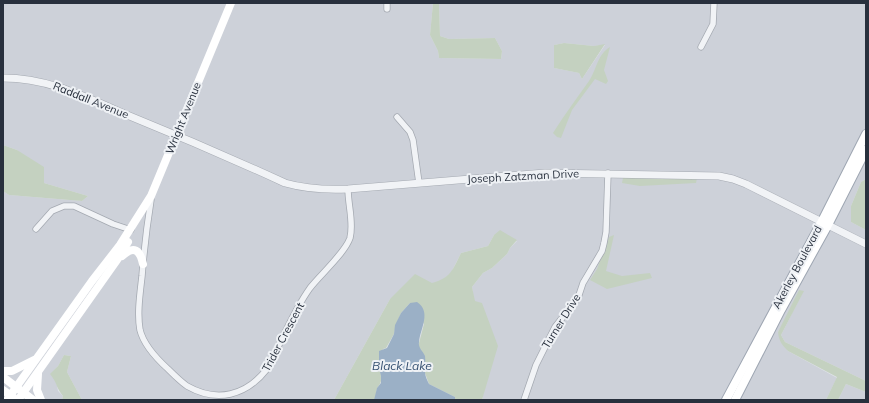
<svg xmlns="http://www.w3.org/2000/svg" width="869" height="403" viewBox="0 0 869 403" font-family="Mulish,sans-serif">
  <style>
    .built { fill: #cdd1d9; fill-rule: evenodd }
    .green { fill: #c4d1c0 }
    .water { fill: #9bb0c6 }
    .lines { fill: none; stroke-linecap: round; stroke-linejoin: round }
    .minor-casing { stroke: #a4a9b1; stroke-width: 7 }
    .tertiary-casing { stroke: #a4a9b1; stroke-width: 8 }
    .primary-casing { stroke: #9ea6b2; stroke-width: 10 }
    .minor { stroke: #f1f3f6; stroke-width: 5.5 }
    .tertiary { stroke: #f1f3f6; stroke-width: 7 }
    .secondary { stroke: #fff; stroke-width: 8 }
    .primary { stroke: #fff; stroke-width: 8 }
    .labels { text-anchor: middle; stroke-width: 4; stroke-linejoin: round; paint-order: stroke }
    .street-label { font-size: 11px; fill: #28303d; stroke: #eef1f5 }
    .water-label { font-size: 12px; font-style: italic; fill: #344f70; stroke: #eef1f5 }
  </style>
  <rect width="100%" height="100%" fill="#dee2e7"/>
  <g class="built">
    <path d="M3,3h430l-3,32 8,16 1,7 62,1 1,-8 -7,-13 -46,1 -9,-3 -1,-33h427v176l-5,3 -10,24v16l15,8v151l-81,-39 -4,-7 22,-43 -25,40 10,19 49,27 -11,22h-344l3,-14 -13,-99 11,-14 9,-5 15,-14 3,-6 7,-7 -23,-6 -6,11 -27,7 -10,20 -8,7 -53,19 -56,101h-252l-15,-28 4,-16 -7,-1 -6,11 -7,8 5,6 2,11 5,5 -1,4h-59v-209l6,4 73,6 6,-5 -44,-13 -27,-33 -14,-5zM564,43l30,3 11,-1 -23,34 -3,-6 -25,-5v-23z"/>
    <polygon points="846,384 866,392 866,400 838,400"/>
  </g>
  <g class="green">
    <polygon points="433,3 439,3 440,36 449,39 495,38 502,51 501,59 439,58 438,51 430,35"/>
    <polygon points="564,43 594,46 605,44 582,79 579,73 554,68 554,45"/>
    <path d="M610,47l-6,23 4,11 -2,3 -11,-5 -23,31 -11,28 -4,-1 -4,-4c11,-18 24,-35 36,-52 8,-12 8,-26 21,-34z"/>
    <polygon points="3,145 17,150 44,167 44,183 88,196 82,201 9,195 3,191"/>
    <polygon points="623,178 697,178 696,183 640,186 622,183"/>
    <polygon points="866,179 866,230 851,222 851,206 861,182"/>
    <path d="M500,230l17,10 -7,8 -3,6 -15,14 -9,5 -11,14 3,14 7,2 16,43 -16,54h-27v-3l-26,-13 -4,-11 -1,-18 -5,-7v-5l5,-19 -14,-21 -9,10 -5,12 -2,9 -8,14 -3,1c-8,14 -1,19 -2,32 -1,4 -3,5 -4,8 -1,3 -1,7 -2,10l-41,1 56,-101 25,-25 17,9c19,-5 21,-14 29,-30l27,-7 6,-11z"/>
    <polygon points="614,235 606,271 622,276 650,273 652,278 607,289 590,280 597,269 609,237"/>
    <path d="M799,290l5,1 -23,44 4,7 81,39v11l-20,-8 -8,16h-12l11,-23 -49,-26c-6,-6 -9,-10 -10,-19z"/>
    <path d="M64,355l7,1 -4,16 15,28h-20l1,-4c-7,-8 -6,-14 -13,-22l8,-8z"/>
  </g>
  <path class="water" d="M417,302c15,10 3,27 2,40 -1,6 4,9 6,14 1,5 -1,11 0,16 0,4 2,8 4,12l26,13v3h-81l3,-12 4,-5v-7l-2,-8v-17l8,-3 7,-14 1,-9 6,-12 9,-10z"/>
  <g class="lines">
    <g class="minor-casing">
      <g id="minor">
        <polyline points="387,9 387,3"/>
        <polyline points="701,47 713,24 714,3"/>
        <polyline points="397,117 410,132 413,140 419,183"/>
        <path d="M151,200c-4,25 -7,50 -9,76 -2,18 -5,37 -2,54 4,16 17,29 28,39 6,6 12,12 19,17 30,17 59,10 80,-17 14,-26 25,-56 43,-81 10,-13 35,-35 40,-50 4,-15 -2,-33 -2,-49"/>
        <polyline points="36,229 52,211 64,206 74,206 113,224 131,230"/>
        <polyline points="524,400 536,365 555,327 578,298 583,283 602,251 604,243 606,232 608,173"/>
      </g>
    </g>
    <g class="tertiary-casing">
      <path id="tertiary" d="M3,78c48,0 86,21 129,39 52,21 103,43 153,66 21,6 41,7 63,6l197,-16 174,3 14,3 13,5 120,60"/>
    </g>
    <g class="primary-casing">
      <g id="primary">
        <polyline points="726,400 822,221 866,134"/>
        <polyline points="735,400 781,310 828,225 866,150"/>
      </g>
    </g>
    <use href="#minor" class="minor"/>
    <use href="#tertiary" class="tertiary"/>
    <g class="secondary">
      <path d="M122,256c12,-11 18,-6 21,8"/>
      <polyline points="3,371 12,371 34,360"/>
      <polyline points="38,374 37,390 41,400"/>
      <polyline points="3,377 33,400"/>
      <polyline points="3,390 14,398"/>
      <polyline points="7,400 92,281 120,245 151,196 231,3"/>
      <polyline points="18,400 117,260 128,242"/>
    </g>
    <use href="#primary" class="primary"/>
  </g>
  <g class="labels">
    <g class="street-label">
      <text transform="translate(91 100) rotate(22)" y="4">Raddall Avenue</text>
      <text transform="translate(183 118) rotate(-68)" y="4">Wright Avenue</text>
      <text transform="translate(523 176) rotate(-3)" y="4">Joseph Zatzman Drive</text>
      <text transform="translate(797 267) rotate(-62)" y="4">Akerley Boulevard</text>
      <text transform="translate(561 321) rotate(-58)" y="4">Turner Drive</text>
      <text transform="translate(283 337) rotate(-62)" y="4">Trider Crescent</text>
    </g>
    <g class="water-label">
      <text x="402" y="370">Black Lake</text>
    </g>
  </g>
  <rect width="869" height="403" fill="none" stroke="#28303d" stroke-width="8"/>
</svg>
